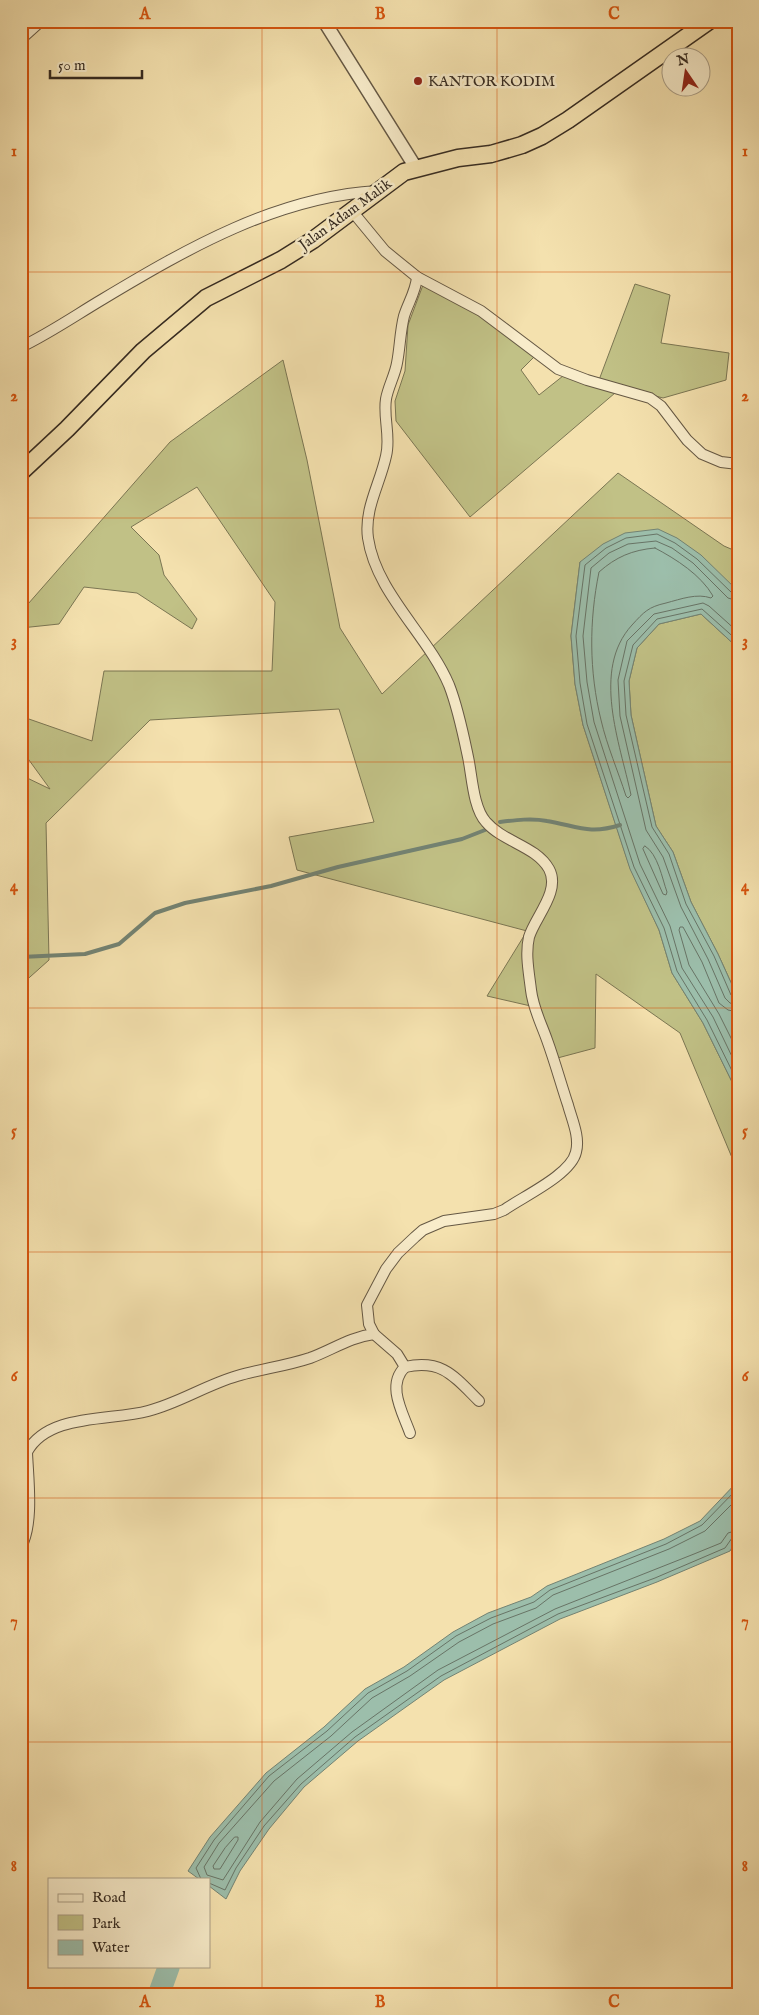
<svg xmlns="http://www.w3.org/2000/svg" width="759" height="2015" viewBox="0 0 759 2015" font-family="'IM FELL English',serif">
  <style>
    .green { fill: #c1c186; stroke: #7b7653 }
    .water { fill: #9cbeab; stroke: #738373 }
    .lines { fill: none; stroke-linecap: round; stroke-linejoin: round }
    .shore { stroke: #687466; stroke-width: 1 }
    .stream { stroke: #738373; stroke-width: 4 }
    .river { stroke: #9cbeab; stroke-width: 22 }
    .minor-casing { stroke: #655844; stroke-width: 12 }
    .tertiary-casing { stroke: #655844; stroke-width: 15 }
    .trunk-casing { stroke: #352a20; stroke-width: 19 }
    .minor { stroke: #f8ecca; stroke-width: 10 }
    .tertiary { stroke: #f8ecca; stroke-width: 12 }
    .trunk { stroke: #f4e1ae; stroke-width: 16 }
    .grid { fill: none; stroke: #d6540e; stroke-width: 1; stroke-opacity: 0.55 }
    .poi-dot { fill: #8f2418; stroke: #f8ecca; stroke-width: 2 }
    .labels { text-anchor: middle; stroke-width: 5; stroke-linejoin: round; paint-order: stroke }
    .poi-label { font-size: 15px; fill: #352a20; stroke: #f8ecca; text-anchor: start }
    .street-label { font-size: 15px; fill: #352a20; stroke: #f8ecca }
    .neatline { fill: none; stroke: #d6540e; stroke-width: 2 }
    .grid-label { font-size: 16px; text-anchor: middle; font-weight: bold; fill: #d6540e }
  </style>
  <rect width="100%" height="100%" fill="#f4e1ae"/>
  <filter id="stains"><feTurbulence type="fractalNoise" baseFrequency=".004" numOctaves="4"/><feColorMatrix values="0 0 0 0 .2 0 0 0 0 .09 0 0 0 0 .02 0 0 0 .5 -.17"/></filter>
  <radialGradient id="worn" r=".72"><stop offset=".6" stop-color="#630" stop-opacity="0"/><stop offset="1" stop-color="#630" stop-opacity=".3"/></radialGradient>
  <g class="green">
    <polygon points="426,277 507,324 540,351 521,370 539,395 568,372 599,380 635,284 670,295 661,343 729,353 726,380 663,398 622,387 470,517 396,421 395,401 405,371 408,325"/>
    <polygon points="283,360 307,460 340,628 382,694 618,473 724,546 738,552 738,591 733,587 580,562 571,636 575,684 583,725 630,868 659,930 672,973 703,1023 738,1094 738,1172 680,1033 596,974 595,1048 550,1060 535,1007 487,996 527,931 297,870 289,837 374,822 339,709 150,720 46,823 49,960 21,985 21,822 23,821 21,819 21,775 50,789 21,749 21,722 26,718 92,741 104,671 272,671 275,602 197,487 131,527 159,555 164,575 197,619 192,629 137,593 84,587 59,624 21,628 21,612 170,442"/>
    <polygon points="701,614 738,648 738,998 718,954 691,902 673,852 656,826 631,715 629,681 637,648 659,624"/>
  </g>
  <g class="water">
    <polygon points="658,529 677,538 701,555 738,591 738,648 701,614 659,624 637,648 629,681 631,715 656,826 673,852 691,902 718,954 738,998 738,1094 703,1023 672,973 659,930 630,869 583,725 575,684 571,636 580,562 603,544 625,533"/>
    <polygon points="738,1481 738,1537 730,1551 657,1582 560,1619 444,1680 358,1741 304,1787 269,1829 240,1871 226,1899 209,1886 209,1879 199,1879 188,1871 210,1837 266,1773 324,1727 365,1689 404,1667 453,1632 488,1613 531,1597 547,1586 664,1539 700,1521"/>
  </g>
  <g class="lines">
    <g class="shore">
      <path d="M655,548c21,11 46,27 58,48l-2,2c-14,-5 -30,1 -45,5 -18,4 -22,9 -34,22 -41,45 -12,118 -1,170l-3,3 -2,-2c-8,-25 -19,-50 -25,-76 -12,-49 -12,-99 -2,-148 17,-15 33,-22 56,-24z"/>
      <polyline points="738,595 733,594 697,559 675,543 657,534 626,538 606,548 585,565 576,636 580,683 587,724 634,867 664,928 677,971 707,1020 738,1083"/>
      <polyline points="738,601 728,598 693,563 672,548 656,541 628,544 609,553 591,568 583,636 587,682 594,722 640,864 670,926 682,968 713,1017 738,1069"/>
      <polyline points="738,632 709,606 703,603 654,614 627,641 618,680 620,716 646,830 663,857 681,907 708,959 725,998 730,1003 738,1005"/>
      <polyline points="738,641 702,609 657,619 633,645 624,681 626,715 652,827 669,854 686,904 714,956 731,995 738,998"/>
      <path d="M645,846c13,8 17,32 22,46l-1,3 -3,-1 -20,-45z"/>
      <polyline points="738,1012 728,1010 719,1003 702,962 683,927 680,927 679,930 689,965 719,1014 738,1052"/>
      <polyline points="738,1498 705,1531 669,1549 553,1595 536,1608 493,1624 459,1642 410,1676 372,1698 331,1736 274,1781 219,1843 204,1867 207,1875 223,1880 260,1822 297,1779 352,1732 438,1670 555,1609 694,1554 721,1543 728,1533 738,1530"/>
      <polygon points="235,1837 238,1837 238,1840 220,1869 214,1869 213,1866 225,1848"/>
      <polyline points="201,1879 196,1868 214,1840 269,1776 327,1731 368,1693 407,1671 456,1636 491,1618 534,1602 550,1590 666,1544 702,1525 738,1488"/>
      <polyline points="209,1883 225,1890 236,1868 264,1826 301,1784 355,1737 441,1676 558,1614 655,1578 725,1548 732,1538 738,1536"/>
    </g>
    <g class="stream">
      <path d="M500,822c16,-2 32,-4 47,-1 30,5 42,14 73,4"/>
      <polyline points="21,957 85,954 119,944 155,913 185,903 271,886 338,867 462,839 485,830"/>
    </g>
    <polyline class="river" points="159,1994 169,1966"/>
    <g class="minor-casing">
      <g id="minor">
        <polyline points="21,39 41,21"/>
        <polyline points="417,277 481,311 558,369 587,380 650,398 661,406 687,440 702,454 721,462 738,464"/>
        <path d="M21,347c29,-14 55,-32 82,-48 85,-51 174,-102 274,-108"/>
        <path d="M374,1334l23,20 8,13c-19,18 -2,46 5,66"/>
        <path d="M405,1367c37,-8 49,9 74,34"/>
        <path d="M21,1547c13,-24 7,-68 6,-95 21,-39 84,-31 121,-41 31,-8 58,-26 89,-35 24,-7 49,-10 73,-18 22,-8 40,-21 64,-24l-5,-10 -2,-19 19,-36 12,-16 17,-16 8,-7 21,-9 50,-7 10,-4c18,-13 67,-35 72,-58 4,-15 -4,-32 -8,-47 -7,-21 -13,-43 -21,-65 -6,-17 -14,-32 -16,-50 -2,-17 -6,-36 -2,-53 6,-20 32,-46 20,-68 -13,-23 -46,-27 -63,-47 -13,-14 -14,-47 -18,-65 -5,-24 -10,-49 -19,-72 -21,-50 -73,-92 -81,-147 -4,-29 12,-54 18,-82 5,-19 -3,-38 0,-57 2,-12 9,-24 11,-36 3,-15 3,-31 7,-47 4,-13 12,-25 13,-39l-32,-26 -33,-40"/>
      </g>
    </g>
    <g class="tertiary-casing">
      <polyline id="tertiary" points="324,21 416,168"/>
    </g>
    <g class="trunk-casing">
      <polyline id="trunk" points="21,472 67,429 143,351 206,298 281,260 313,240 404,172 458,158 491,154 522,145 542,136 568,120 709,21"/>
    </g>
    <use href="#minor" class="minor"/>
    <use href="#tertiary" class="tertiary"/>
    <use href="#trunk" class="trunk"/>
  </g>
  <path class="grid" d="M262,21v1973M497,21v1973M21,272h717M21,518h717M21,762h717M21,1008h717M21,1252h717M21,1498h717M21,1742h717"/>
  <circle class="poi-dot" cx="418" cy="81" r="5"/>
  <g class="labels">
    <g class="poi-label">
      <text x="428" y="86">KANTOR KODIM</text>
    </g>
    <g class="street-label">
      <text transform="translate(345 214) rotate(-36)" y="5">Jalan Adam Malik</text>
    </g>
  </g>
  <rect width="759" height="2015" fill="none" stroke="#f4e1ae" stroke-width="55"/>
  <rect x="48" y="1878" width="162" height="90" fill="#f8ecca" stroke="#aa9e86"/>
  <rect x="58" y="1894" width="25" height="8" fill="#f8ecca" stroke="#aa9e86"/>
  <text x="92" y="1902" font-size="15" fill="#352a20">Road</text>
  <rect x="58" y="1915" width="25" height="15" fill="#c1c186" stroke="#aa9e86"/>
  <text x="92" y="1928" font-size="15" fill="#352a20">Park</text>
  <rect x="58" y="1940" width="25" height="15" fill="#9cbeab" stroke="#aa9e86"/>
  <text x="92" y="1952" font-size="15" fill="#352a20">Water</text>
  <g transform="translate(686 72) rotate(347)"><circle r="24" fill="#f8ecca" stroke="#aa9e86"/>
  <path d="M0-4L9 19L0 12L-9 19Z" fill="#8f2418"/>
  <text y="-8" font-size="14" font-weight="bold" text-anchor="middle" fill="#352a20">N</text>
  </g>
  <path d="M50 70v8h92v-8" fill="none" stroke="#352a20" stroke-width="2.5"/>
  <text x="58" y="70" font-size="15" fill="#352a20" stroke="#f8ecca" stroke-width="4" paint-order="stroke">50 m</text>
  <rect x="28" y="28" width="704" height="1960" class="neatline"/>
  <g class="grid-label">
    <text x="145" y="19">A</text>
    <text x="380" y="19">B</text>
    <text x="614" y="19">C</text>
    <text x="14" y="156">1</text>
    <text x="745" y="156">1</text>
    <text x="14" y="401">2</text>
    <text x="745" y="401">2</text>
    <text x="14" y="646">3</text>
    <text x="745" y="646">3</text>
    <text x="14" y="891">4</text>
    <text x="745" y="891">4</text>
    <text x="14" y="1136">5</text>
    <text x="745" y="1136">5</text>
    <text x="14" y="1381">6</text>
    <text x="745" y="1381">6</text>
    <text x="14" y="1626">7</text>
    <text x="745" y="1626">7</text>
    <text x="14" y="1871">8</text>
    <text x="745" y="1871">8</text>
    <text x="145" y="2007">A</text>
    <text x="380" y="2007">B</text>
    <text x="614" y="2007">C</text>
  </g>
  <rect width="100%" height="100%" filter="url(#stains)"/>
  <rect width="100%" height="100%" fill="url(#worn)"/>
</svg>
